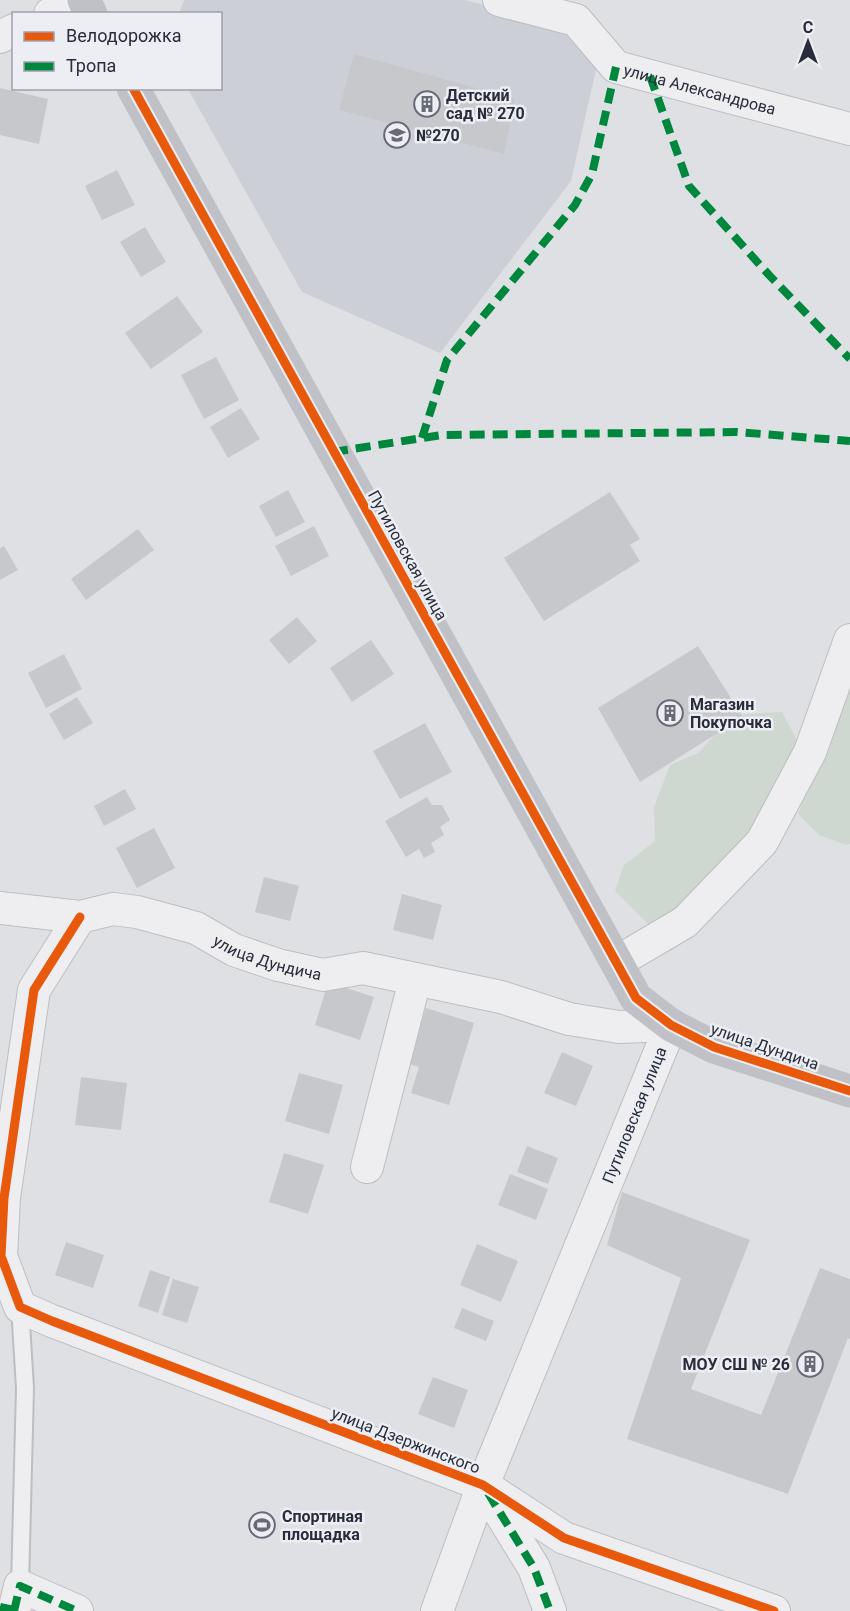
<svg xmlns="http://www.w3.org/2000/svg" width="850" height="1611" viewBox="0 0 850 1611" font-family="Roboto,sans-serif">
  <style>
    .built { fill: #cdcfd7 }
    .green { fill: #ced7d0 }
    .building { fill: #c7c8cc }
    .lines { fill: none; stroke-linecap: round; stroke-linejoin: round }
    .lane-casing { stroke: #bdbec2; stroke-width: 20 }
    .street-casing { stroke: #bdbec2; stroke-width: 34 }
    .lane { stroke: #eeeef0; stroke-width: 16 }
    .street { stroke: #eeeef0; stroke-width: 32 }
    .secondary { stroke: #c0c1c6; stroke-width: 33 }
    .quiet { stroke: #00873e; stroke-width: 8; stroke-dasharray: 15 8; stroke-linecap: butt }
    .cycleway-casing { stroke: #eceef4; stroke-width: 13 }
    .cycleway { stroke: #e8590c; stroke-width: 9 }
    .labels { text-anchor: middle; stroke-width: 5; stroke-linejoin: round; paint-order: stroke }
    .street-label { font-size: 16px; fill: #282c3b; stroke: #eceef4 }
    .poi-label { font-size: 16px; font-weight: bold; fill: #282c3b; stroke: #eceef4; text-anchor: start }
  </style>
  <rect width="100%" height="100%" fill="#dfe0e4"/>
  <polygon class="built" points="184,0 465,0 566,27 597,65 571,181 440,353 302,292 188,89 220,88 220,14 179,14"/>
  <g class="green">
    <polygon points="850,680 850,844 846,845 819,835 798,814"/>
    <polygon points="782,712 801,748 754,835 678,915 651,927 615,891 624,865 655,841 654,807 670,765 698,753 726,723 746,714"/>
  </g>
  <g class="building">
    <polygon points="354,54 515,99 504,154 339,110"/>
    <polygon points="0,88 48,99 39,144 0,135"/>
    <polygon points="117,170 135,205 102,220 85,186"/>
    <polygon points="145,227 166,262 141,277 120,242"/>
    <polygon points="177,296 203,332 151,369 125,333"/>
    <polygon points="216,357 239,400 204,419 181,375"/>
    <polygon points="241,408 260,439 228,458 210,427"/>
    <polygon points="288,490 305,522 276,537 259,506"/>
    <polygon points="610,492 640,539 630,545 640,561 544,621 504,558"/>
    <polygon points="314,526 329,556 291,576 275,546"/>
    <polygon points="138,529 154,550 86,600 71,579"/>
    <polygon points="4,546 18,570 0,580 0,548"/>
    <polygon points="297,617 317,641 289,664 269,640"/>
    <polygon points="371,640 394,674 352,702 330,668"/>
    <polygon points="698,646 743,717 640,782 598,708"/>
    <polygon points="64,654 82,689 46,708 28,673"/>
    <polygon points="77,697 93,723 64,740 49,714"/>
    <polygon points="425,723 452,772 400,799 373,751"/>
    <polygon points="125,789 136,809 104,826 94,806"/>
    <polygon points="427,797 432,805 442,805 450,820 440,827 444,835 431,843 435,852 424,858 419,849 406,857 385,821"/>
    <polygon points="154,828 175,868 137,888 116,848"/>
    <polygon points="264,877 299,886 290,921 255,912"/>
    <polygon points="402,894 442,905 433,940 393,930"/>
    <polygon points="328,982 374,997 360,1040 315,1025"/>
    <polygon points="426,1008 474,1023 449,1105 411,1093 419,1067 409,1064"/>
    <polygon points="562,1052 593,1066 576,1106 544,1093"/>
    <polygon points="299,1073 343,1085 329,1134 285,1121"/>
    <polygon points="81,1077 127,1083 121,1130 75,1125"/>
    <polygon points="527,1146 558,1158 548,1184 517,1172"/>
    <polygon points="284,1153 324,1165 308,1214 269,1202"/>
    <polygon points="510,1174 548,1189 536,1220 498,1205"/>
    <polygon points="622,1192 750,1240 691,1389 761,1415 820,1268 850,1279 850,1339 848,1338 788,1494 627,1439 681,1278 607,1245"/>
    <polygon points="66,1242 104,1255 93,1288 55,1275"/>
    <polygon points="477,1244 518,1261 501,1302 460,1285"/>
    <polygon points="150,1270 170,1277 158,1313 138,1306"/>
    <polygon points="173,1279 199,1287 187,1323 162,1315"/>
    <polygon points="462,1308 494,1321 486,1341 454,1328"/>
    <polygon points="433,1377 468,1390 454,1428 418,1414"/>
  </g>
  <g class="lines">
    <g class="lane-casing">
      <polyline id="lane" points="20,1307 25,1388 20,1586"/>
    </g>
    <g class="street-casing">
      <g id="street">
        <path id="s1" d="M499,0l77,20 40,47 234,62"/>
        <polyline points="50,14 79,0"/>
        <polyline points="0,37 14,30"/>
        <path id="s2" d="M0,908l80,9 33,-8 24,3 59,16 38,22 44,15 45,10 40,-7 138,29 68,22 50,8 52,-2 -188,460 -46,126"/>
        <polyline points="80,917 34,990 4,1198 1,1256 20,1307 52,1321 483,1485 564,1538 774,1611"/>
        <polyline points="617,962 685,922 762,842 810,752 850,640"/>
        <polyline points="367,1167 415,980"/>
        <polyline points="488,1493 534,1568 550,1611"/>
        <polyline points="14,1611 20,1586 77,1611"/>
      </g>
    </g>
    <use href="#lane" class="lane"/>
    <use href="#street" class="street"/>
    <g class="secondary">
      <polyline points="84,0 91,14"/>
      <polyline points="133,88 636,998 671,1025 714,1047 850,1091"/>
    </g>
    <g class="quiet">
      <polyline points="650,76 689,186 769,275 850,359"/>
      <polyline points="422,438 447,360 575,205 592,174 616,67"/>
      <polyline points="333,452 442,435 737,432 850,441"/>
      <polyline points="488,1493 534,1568 550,1611"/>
      <polyline points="0,1607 14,1610"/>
      <polyline points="14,1611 20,1586 77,1611"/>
    </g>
    <g class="cycleway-casing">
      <g id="cycleway">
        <polyline points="133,88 636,998 671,1025 714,1047 850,1091"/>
        <polyline points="80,917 34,990 4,1198 1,1256 20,1307 52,1321 483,1485 564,1538 774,1611"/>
      </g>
    </g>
    <use href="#cycleway" class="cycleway"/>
  </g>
  <defs>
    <g id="building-ring" transform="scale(1.35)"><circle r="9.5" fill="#eceef4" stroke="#686b76" stroke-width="1.5"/><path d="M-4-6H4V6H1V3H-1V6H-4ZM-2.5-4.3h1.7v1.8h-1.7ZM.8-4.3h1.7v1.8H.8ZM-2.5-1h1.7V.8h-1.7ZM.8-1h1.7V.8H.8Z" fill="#686b76"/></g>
    <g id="school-ring" transform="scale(1.35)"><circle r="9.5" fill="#eceef4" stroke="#686b76" stroke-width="1.5"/><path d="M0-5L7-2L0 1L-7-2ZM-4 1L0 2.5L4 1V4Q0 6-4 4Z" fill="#686b76"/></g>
    <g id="stadium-ring" transform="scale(1.35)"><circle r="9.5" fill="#eceef4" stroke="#686b76" stroke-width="1.5"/><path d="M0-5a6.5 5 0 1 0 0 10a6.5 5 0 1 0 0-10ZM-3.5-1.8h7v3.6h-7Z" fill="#686b76"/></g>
  </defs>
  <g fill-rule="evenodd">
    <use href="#building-ring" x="427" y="104"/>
    <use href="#school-ring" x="397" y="135"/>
    <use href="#building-ring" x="670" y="713"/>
    <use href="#building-ring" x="810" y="1364"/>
    <use href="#stadium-ring" x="262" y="1525"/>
  </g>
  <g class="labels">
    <g class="street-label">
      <text dy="6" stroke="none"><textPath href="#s1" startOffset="228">улица Александрова</textPath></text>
      <text transform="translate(408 555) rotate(61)" y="6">Путиловская улица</text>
      <text dy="6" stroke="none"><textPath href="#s2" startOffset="278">улица Дундича</textPath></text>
      <text transform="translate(765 1046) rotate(19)" y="6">улица Дундича</text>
      <text transform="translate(634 1115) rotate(-68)" y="6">Путиловская улица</text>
      <text transform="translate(406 1440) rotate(21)" y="6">улица Дзержинского</text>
    </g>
    <g class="poi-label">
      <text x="446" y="101">Детский<tspan x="446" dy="18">сад № 270</tspan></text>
      <text x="416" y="141">№270</text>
      <text x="690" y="710">Магазин<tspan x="690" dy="18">Покупочка</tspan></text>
      <text x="790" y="1370" text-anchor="end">МОУ СШ № 26</text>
      <text x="282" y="1522">Спортиная<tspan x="282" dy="18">площадка</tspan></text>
    </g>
  </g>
  <rect x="12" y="12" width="210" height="78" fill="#eceef4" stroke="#9ea0aa" stroke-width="1.5"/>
  <rect x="24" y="32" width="30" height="9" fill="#e8590c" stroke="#9ea0aa" stroke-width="1.5"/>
  <text x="66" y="42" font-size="18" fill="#282c3b">Велодорожка</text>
  <rect x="24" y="62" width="30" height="9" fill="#00873e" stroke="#9ea0aa" stroke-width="1.5"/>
  <text x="66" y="72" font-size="18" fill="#282c3b">Тропа</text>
  <g transform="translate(808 42)" stroke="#eceef4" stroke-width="4.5" paint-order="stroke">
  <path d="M0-4.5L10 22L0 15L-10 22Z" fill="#282c3b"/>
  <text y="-9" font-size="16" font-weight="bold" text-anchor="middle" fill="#282c3b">С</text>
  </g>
</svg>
